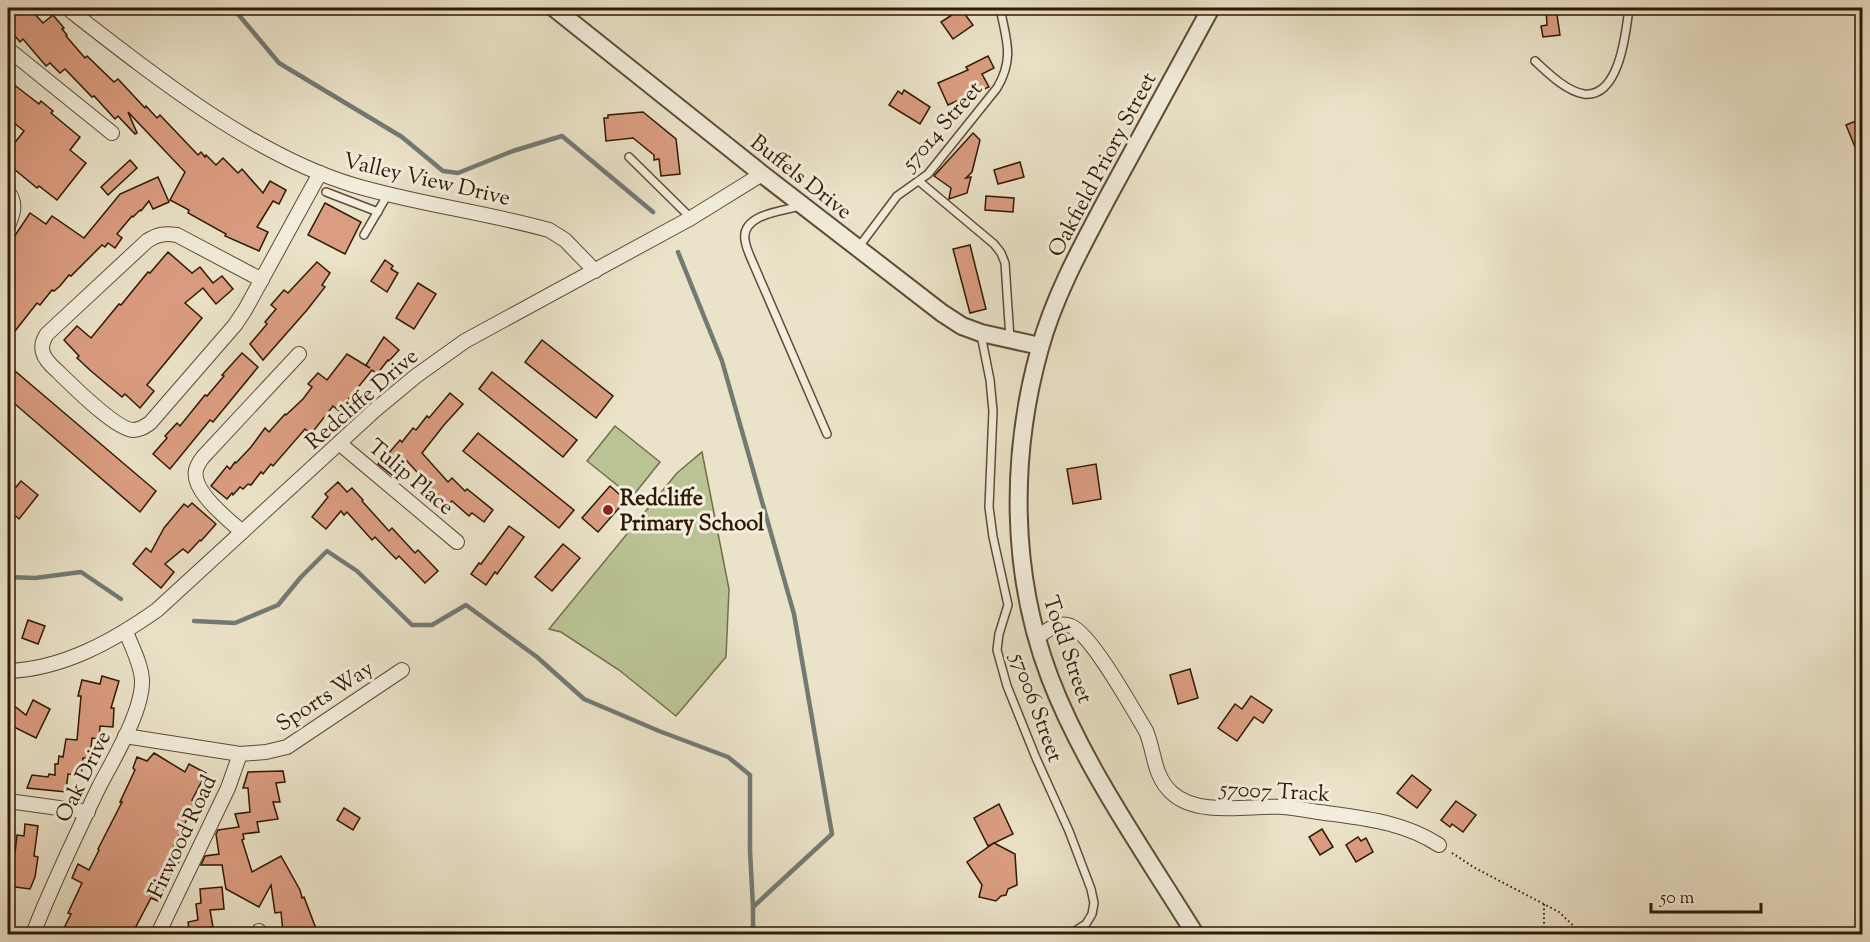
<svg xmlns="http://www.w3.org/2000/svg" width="1870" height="942" viewBox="0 0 1870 942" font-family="'Sorts Mill Goudy',serif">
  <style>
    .pitch { fill: #bac394; stroke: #756e4b; stroke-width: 1.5 }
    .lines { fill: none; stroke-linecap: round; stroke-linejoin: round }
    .stream { stroke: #727a75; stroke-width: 4.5 }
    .building { fill: #db9d81; stroke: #301902; stroke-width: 1.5 }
    .service-casing { stroke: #5f4c34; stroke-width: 10 }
    .minor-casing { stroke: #5f4c34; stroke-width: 16 }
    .tertiary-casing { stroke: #5f4c34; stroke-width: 20 }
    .path { stroke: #301902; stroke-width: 2; stroke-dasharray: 1.5 3; stroke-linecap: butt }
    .service { stroke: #f2eddc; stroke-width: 7 }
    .minor { stroke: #f2eddc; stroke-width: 14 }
    .tertiary { stroke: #f2eddc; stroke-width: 16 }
    .poi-dot { fill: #8f2418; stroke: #f2eddc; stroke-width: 2 }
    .labels { text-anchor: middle; stroke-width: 6; stroke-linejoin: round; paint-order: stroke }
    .street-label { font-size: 22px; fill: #301902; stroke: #f2eddc }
    .poi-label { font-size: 22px; font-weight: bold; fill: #301902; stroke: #f2eddc; text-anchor: start }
  </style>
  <rect width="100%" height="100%" fill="#ebe3c9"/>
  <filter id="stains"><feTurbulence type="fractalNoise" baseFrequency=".00333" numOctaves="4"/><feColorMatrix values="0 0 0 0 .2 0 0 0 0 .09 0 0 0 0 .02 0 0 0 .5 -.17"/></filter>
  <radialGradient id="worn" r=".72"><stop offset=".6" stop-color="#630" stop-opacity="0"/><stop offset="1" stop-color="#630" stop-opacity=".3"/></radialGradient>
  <g class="pitch">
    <polygon points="615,426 660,462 632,497 587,461"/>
    <polygon points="702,452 729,589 726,657 676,716 619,670 561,632 549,629 677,473"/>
  </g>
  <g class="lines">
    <g class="stream">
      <polyline points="233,8 279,63 402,137 443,171 458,173 513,151 562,136 653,212"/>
      <polyline points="678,252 722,361 794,614 832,834 753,907 753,934"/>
      <polyline points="8,577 35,578 81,572 121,599"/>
      <polyline points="194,621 235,623 278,605 301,577 327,551 357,571 412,625 432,625 466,605 537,657 584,699 659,731 728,757 750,775 750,851 753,907"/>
    </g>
  </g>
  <g class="building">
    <polygon points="8,8 29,8 43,23 53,15 64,28 62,29 67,35 66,36 85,58 87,56 114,82 118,79 145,108 146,106 157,118 160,115 198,155 201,152 205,157 206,155 216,165 223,158 238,173 242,169 263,193 270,181 286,190 279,204 273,201 257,227 268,232 259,251 225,236 226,234 188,213 189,210 170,200 185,172 128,112 137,133 135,134 118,116 115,119 94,96 92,97 65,69 60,73 50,63 46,66 23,39 20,42 8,28"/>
    <polygon points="1546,8 1556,8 1560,35 1543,37 1541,26 1547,25"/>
    <polygon points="961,9 973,25 953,39 941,22"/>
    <polygon points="988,56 994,68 982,74 989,87 948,105 938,83 968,70 966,67"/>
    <polygon points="8,80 39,104 41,101 53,111 51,113 80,137 70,150 86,163 57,200 39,186 37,188 8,164 8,151 24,131 8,118"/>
    <polygon points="904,90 930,107 920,124 889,105 898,91 902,94"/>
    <polygon points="643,112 676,139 680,174 661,176 659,159 654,160 654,155 633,138 606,141 604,118 608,118 608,115"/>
    <polygon points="1863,118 1863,164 1862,164 1846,125"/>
    <polygon points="973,133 980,140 972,172 966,178 971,177 967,193 949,199 951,188 934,176"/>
    <polygon points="130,160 137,168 108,195 101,187"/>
    <polygon points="1020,162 1024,177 998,184 994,170"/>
    <polygon points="158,177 169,202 153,209 149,201 141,211 140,210 133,217 132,216 117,234 122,238 115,248 108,243 105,247 102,245 71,276 69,275 60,286 54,291 52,290 40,305 37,303 8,340 8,246 30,213 46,224 52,216 84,238 120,194"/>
    <polygon points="986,196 1014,198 1013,212 985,210"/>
    <polygon points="325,203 361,222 345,254 308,235"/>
    <polygon points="970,245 986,309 970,313 953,249"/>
    <polygon points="168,252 192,273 200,267 213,283 222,276 233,289 216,304 203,288 185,303 202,318 147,385 154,391 140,408 125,394 122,397 91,371 77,358 79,356 64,340 77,326 91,338 119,304 121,305 148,272 150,273"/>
    <polygon points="385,260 393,266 391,269 398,273 387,292 371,281"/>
    <polygon points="317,262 330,273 322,285 325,287 307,310 263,360 250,344 267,324 265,322 276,309 271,305 284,290 288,293"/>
    <polygon points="418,283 436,294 414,329 396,318"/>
    <polygon points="384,337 399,350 389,361 388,360 377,374 372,370 339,411 333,406 311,434 305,429 273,466 271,464 263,474 261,472 251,485 248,484 243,489 240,487 233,495 232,493 227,499 211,486 227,466 230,469 235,462 236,463 251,447 265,428 269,432 285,414 286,415 303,399 312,387 308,384 318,373 327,380 347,354 370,368 366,365"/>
    <polygon points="542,340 613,396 596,418 525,362"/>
    <polygon points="242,353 258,367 213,422 210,420 170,469 153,454 167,438 165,436 177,423 180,426 205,395 207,396 224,376 222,375"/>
    <polygon points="8,365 156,491 140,512 8,398"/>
    <polygon points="492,372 577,440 563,457 479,389"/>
    <polygon points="450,393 463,404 444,425 422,453 448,482 452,478 465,491 467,489 493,510 484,522 472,513 469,516 452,501 443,509 434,501 439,496 406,460 403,463 402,462 392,475 378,464 386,452 388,454 400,440 402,442 413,428 416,430 427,416 429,418"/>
    <polygon points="478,433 574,510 559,528 463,451"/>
    <polygon points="1096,464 1101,499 1073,504 1067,469"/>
    <polygon points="21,481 38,495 19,519 8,509 8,497"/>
    <polygon points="338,482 347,492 352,488 363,500 362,501 389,531 392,528 415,553 418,550 438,571 425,583 399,556 396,559 375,537 372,540 347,512 344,515 341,511 326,529 312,517 328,497 325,494"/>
    <polygon points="610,486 626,500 598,532 582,518"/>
    <polygon points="192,503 216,524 201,541 200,540 188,553 183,549 165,564 174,572 161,588 133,564 146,548 151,552 164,528 184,504 188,507"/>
    <polygon points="509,526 524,537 497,574 495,572 486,585 471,574 479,563 481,564"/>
    <polygon points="563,544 580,558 552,591 535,577"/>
    <polygon points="28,620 45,626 38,644 22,638"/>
    <polygon points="1190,669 1198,698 1178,704 1170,675"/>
    <polygon points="102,676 119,681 111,708 114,708 113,727 100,726 99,739 92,738 90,758 83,758 81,776 68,774 66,792 27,788 32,775 48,777 49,774 55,775 55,764 58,764 59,756 63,757 66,739 77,740 81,696 78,696 82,680 100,684"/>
    <polygon points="1251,696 1272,710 1263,723 1254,717 1237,741 1218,728 1235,704 1242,709"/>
    <polygon points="33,700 50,709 36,738 8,724 8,701 26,715"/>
    <polygon points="154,753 185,772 189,764 206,773 192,800 204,805 196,822 188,817 172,850 180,854 179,856 181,857 175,869 174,868 158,901 151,898 132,934 61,934 71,914 68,913 82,883 72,878 78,864 89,870 99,850 98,849 122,802 120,802 135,770 133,768 137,757 147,761"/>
    <polygon points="283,771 285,782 276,783 280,802 273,802 278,819 257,822 259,832 243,834 244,839 242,840 252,872 281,856 300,890 302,898 304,897 315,926 316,934 287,934 286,933 283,932 281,912 275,913 271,885 259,907 226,889 222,865 201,865 205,856 219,854 216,834 218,830 239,827 235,814 250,812 248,788 243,788 248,772"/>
    <polygon points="1412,775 1431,790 1417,808 1397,793"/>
    <polygon points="1456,801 1476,815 1463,832 1452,824 1450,827 1441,820"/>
    <polygon points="999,804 1013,834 988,846 974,818"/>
    <polygon points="344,808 360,818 353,830 337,820"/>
    <polygon points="25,824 38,826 34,856 38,857 35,877 30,889 8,886 8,852 15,853 17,835 24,836"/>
    <polygon points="1322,829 1333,847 1320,855 1309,837"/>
    <polygon points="1358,837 1361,841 1366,838 1373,852 1356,862 1346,845"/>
    <polygon points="994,843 1015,854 1017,885 1008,889 1006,895 1001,896 996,901 979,897 982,885 967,862"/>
    <polygon points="222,887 224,909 210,910 213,927 210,927 212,934 190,934 188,922 198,920 196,904 201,903 200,889"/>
  </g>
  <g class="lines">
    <g class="service-casing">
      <g id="service">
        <path d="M1535,61c13,12 31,30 49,33 36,4 42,-63 45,-86"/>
        <polyline points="629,157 691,218"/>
        <polyline points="920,182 994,244 1001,253 1005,263 1010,339"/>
        <polyline points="326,192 378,212"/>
        <path d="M801,206c-18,5 -60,8 -56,34 1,8 5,16 8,23l74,171"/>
        <polyline points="364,235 388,194"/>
        <path d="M858,248l39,-52 31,-22 69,-86c18,-30 9,-49 3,-80"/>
        <polyline points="981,335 990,380 993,411 989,507 993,537 1008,605 999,634 997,650 1007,686 1036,758 1069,831 1091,889 1094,903 1092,914 1086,924 1071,934"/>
      </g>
    </g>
    <g class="minor-casing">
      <g id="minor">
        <path d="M67,8c82,64 184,146 286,177 64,19 131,27 196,45l16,10 30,31"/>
        <polyline points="8,49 112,133"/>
        <path d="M8,192c9,11 5,22 0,34"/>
        <path d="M262,280l-85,-45c-12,-2 -19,-1 -30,6l-100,93c-8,12 -6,21 4,31 16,15 63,64 82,65 7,0 11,-3 17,-7l85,-98 10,-15 75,-137"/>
        <polyline points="339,443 457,542"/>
        <path d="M242,532c-14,-13 -51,-41 -46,-62 1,-4 4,-9 7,-13l96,-103"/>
        <path d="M1038,637c9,-7 20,-16 33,-11 21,9 61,82 75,105 9,21 7,45 26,62 26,24 78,12 112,14 17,2 33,5 50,7 37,5 73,10 105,31"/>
        <path d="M8,671c55,-2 105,-30 149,-61l218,-200 41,-34 49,-35 226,-123 71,-44"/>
        <polyline points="125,736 240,754 266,752 287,747 402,670"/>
        <polyline points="8,801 88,812"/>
        <polyline points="259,931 260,934"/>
        <path d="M33,934c19,-49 43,-99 66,-147 14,-27 44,-76 43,-107 -1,-16 -10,-33 -16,-48"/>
        <polyline points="158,934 228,788 240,754"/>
      </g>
    </g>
    <g class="tertiary-casing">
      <g id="tertiary">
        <polyline points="554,8 762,174 942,313 962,326 981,333 1040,346"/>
        <path d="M1195,934c-50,-81 -111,-167 -145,-256 -40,-105 -40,-223 -10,-330 15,-54 43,-104 69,-153 34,-63 68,-125 102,-187"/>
      </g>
    </g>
    <g class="path">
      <polyline points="1452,853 1475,868 1559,912 1582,934"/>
      <polyline points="1544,904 1544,934"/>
    </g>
    <use href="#service" class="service"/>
    <use href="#minor" class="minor"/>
    <use href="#tertiary" class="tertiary"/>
  </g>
  <circle class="poi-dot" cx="608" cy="510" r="6"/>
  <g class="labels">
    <g class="street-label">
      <text transform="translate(941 125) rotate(-49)" y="8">57014 Street</text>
      <text transform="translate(1101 164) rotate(-62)" y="8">Oakfield Priory Street</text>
      <text transform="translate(802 176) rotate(38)" y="8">Buffels Drive</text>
      <text transform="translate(427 178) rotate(13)" y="8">Valley View Drive</text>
      <text transform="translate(361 398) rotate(-41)" y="8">Redcliffe Drive</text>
      <text transform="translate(412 476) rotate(40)" y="8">Tulip Place</text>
      <text transform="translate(1069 649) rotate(71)" y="8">Todd Street</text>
      <text transform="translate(324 695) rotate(-33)" y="8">Sports Way</text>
      <text transform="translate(1038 707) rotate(70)" y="8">57006 Street</text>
      <text transform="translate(82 776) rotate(-64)" y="8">Oak Drive</text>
      <text transform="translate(1275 790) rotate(3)" y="8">57007 Track</text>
      <text transform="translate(181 836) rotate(-65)" y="8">Firwood Road</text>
    </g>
    <g class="poi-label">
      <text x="620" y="505">Redcliffe<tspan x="620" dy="25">Primary School</tspan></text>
    </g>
  </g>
  <rect width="1870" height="942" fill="none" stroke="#ebe3c9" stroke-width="30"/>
  <rect x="9" y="9" width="1852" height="924" fill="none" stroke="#301902" stroke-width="3"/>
  <rect x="15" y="15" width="1840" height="912" fill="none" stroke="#301902" stroke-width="1.5"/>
  <path d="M1651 903v9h110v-9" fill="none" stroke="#301902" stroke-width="3"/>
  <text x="1660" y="903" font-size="18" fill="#301902" stroke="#f2eddc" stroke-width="4.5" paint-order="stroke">50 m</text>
  <rect width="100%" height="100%" filter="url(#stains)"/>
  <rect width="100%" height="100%" fill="url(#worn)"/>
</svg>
